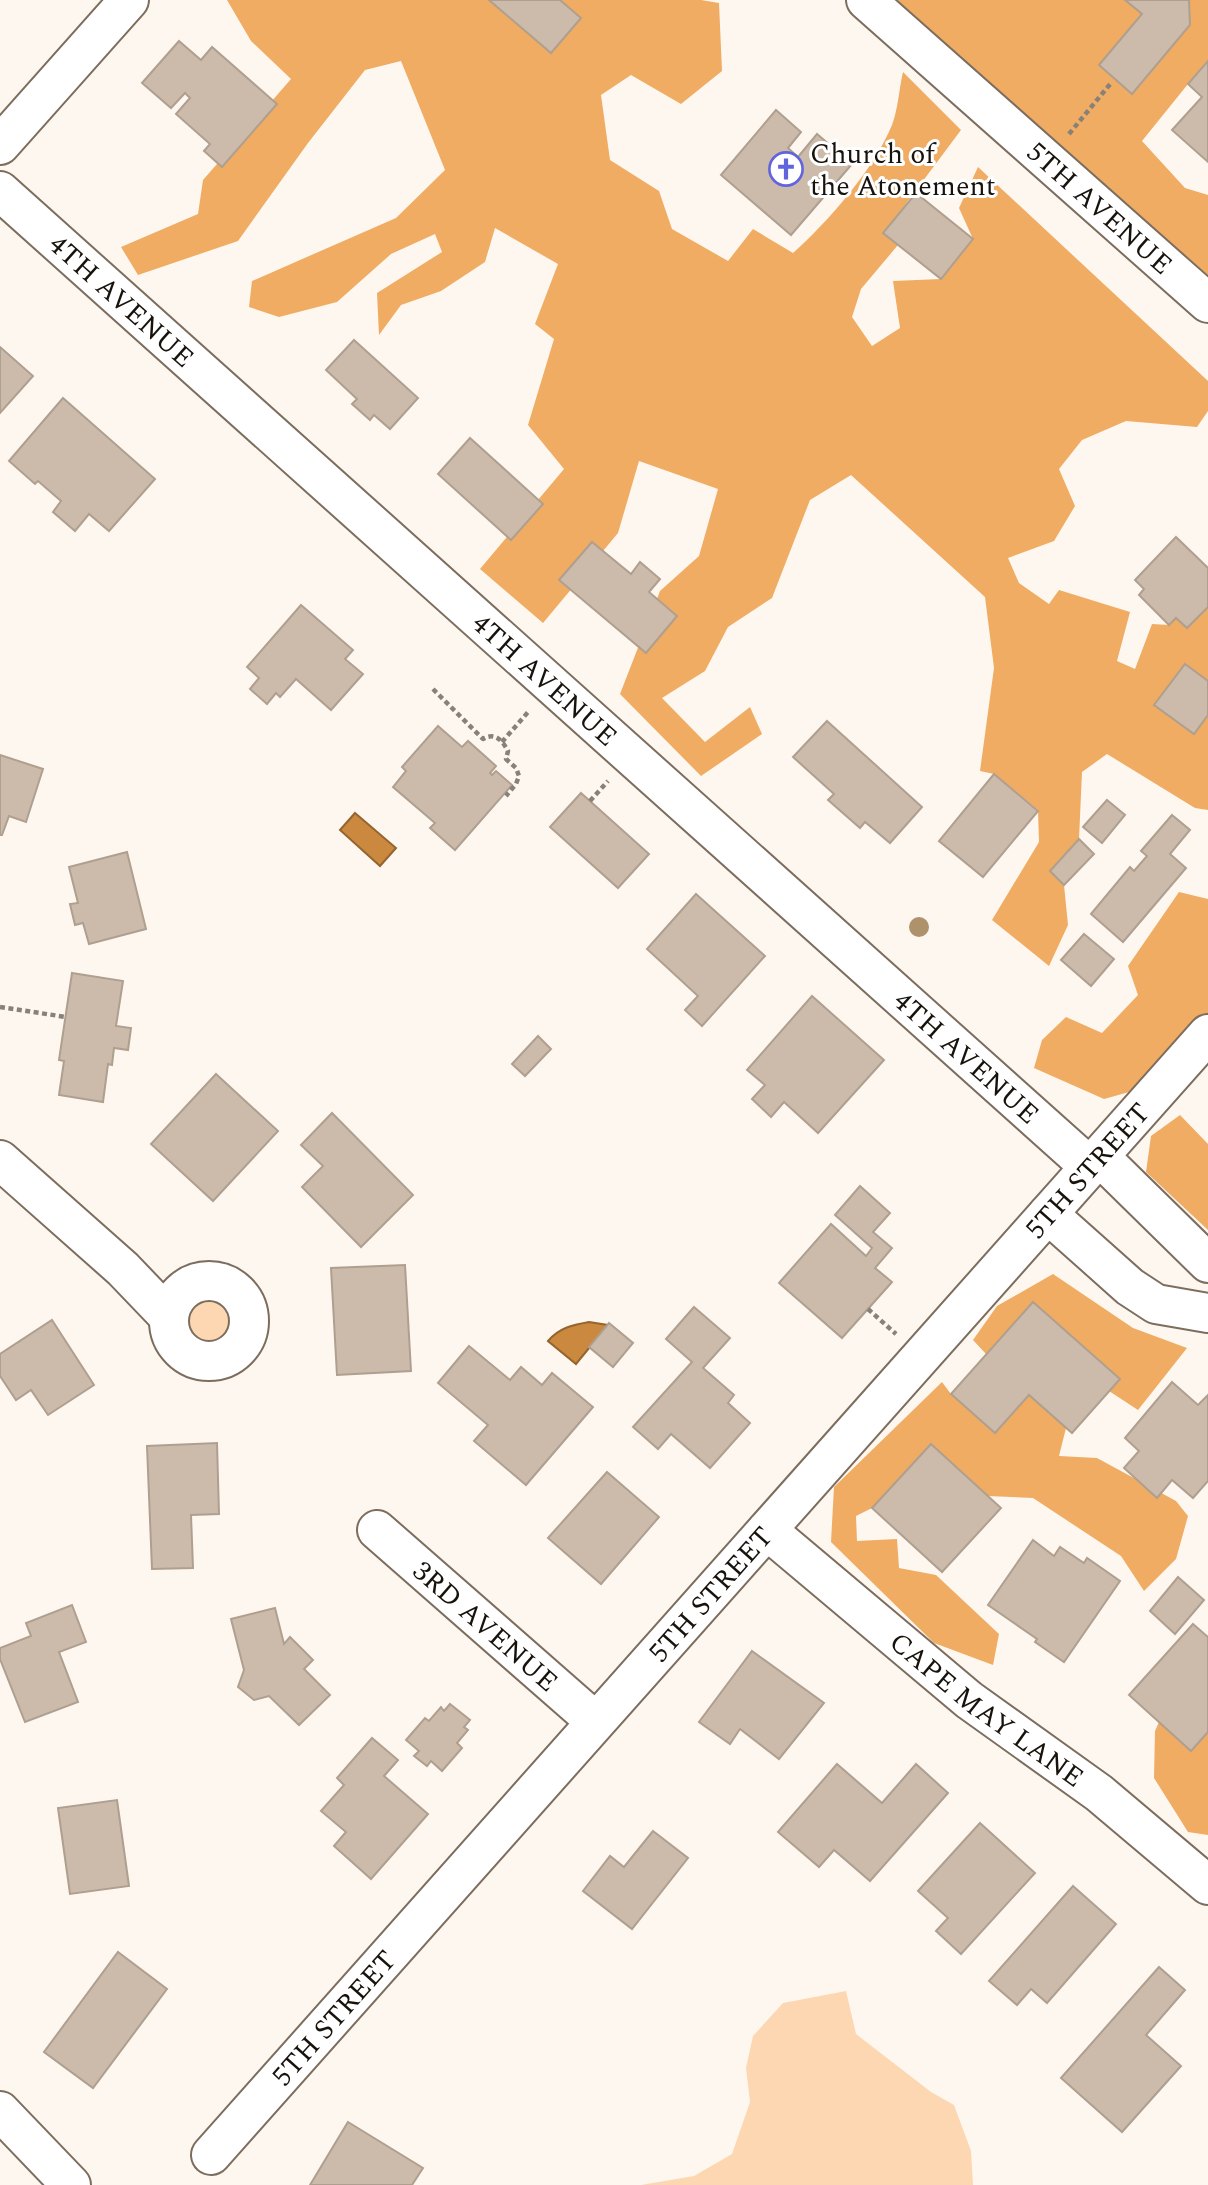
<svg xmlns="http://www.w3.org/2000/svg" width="1208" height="2185" viewBox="0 0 1208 2185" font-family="Spectral,serif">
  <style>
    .green { fill: #fdd7b1 }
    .forest { fill: #efac62 }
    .water { fill: #ca893e; stroke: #94652f; stroke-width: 2 }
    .building { fill: #ccbbab; stroke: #af9f8f; stroke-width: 2 }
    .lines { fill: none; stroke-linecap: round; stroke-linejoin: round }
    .minor-casing { stroke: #7c6d5e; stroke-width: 42 }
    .path { stroke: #87817a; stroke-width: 4.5; stroke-dasharray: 5 3.5; stroke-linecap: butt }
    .minor { stroke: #fff; stroke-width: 38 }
    .tree { fill: #ad926c }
    .labels { text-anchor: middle; stroke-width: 6; stroke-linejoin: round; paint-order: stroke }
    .poi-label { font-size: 28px; fill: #17120c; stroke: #fff; text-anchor: start }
    .street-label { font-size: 28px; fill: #17120c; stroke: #fff }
  </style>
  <rect width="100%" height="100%" fill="#fef7f0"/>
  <g class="green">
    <circle cx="209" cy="1322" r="21"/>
    <polygon points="846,1991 856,2034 931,2092 954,2105 971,2151 973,2185 641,2185 694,2176 732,2154 750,2102 746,2068 753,2036 783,2003"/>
  </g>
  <g class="forest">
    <path d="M227,0h474l18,3 3,68 -41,33 -50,-29 -30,20 9,65 49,31 13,38 56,32 25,-32 40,24c35,-31 81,-84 99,-128 6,-16 7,-36 11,-53l58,58 -77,103 14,12 -37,44 -9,28 20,29 28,-18 -7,-47 48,-2 32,-40 -14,-31 19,-41 230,214v30l-11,16 -71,-6 -44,19 -23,29 16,37 -21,35 -46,17 11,25 30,21 10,-14 71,22 -13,49 18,8 17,-45 17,1 7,-7 11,10 21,-21v203l-13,-2 -88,-54 -25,18 -3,67 -29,32 14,14 4,40 -19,41 -57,-46 47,-78 -1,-32 -44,-36 -14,-3 14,-103 -9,-71 -134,-122 -41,25 -38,98 -44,29 -23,44 -43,27 43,44 45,-35 12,27 -61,42 -81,-82 40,-103 39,-35 19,-67 -79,-28 -21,72 -75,90 -63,-54 84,-100 -36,-44 26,-86 -19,-15 23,-60 -63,-36 -10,34 -44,29 -40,14 -22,30 -2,-42 65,-41 -7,-18 -44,20 -54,48 -58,15 -30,-10 3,-26 144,-63 49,-48 -44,-109 -36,9 -57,73 -70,98 -100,34 -17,-28 77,-33 5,-34 88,-101 -40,-38z"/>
    <polygon points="888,0 1208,0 1208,62 1188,84 1142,141 1185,188 1208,195 1208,287"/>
    <polygon points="1179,892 1208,899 1208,1016 1147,1087 1104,1099 1034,1068 1042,1040 1066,1017 1102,1033 1138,995 1128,966"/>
    <polygon points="1180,1115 1208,1144 1208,1230 1146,1172 1151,1136"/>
    <polygon points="1053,1274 1133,1328 1187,1348 1138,1410 1109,1391 1120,1379 1033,1302 986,1354 973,1340 997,1306"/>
    <polygon points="942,1382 951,1394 995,1433 1029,1395 1066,1428 1059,1456 1097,1458 1176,1501 1188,1516 1176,1559 1144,1591 1121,1556 1033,1498 987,1496 931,1444 872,1508 856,1516 857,1541 897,1539 899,1568 936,1575 999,1634 993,1665 934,1643 831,1542 834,1487"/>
    <polygon points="1159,1722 1191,1751 1208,1732 1208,1835 1188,1832 1154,1778 1155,1731"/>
  </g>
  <g class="water">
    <polygon points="355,813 396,848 380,866 340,830"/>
    <path d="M589,1322l19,3 -32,39 -28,-23c11,-13 24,-16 41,-19z"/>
  </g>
  <g class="building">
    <polygon points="489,0 560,0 581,18 551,53"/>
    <polygon points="1125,0 1189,0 1190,25 1132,94 1099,65 1142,14"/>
    <polygon points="179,41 201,60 212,47 277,104 222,167 204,151 210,144 176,114 190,98 185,93 171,108 142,83"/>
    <polygon points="1208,61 1208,162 1172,130 1202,97 1188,84"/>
    <polygon points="776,110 801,132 788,148 798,157 817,134 852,164 791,235 721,175"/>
    <polygon points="916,193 973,239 941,279 883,233"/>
    <polygon points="354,340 418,398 390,429 374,415 370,420 352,404 357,399 326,370"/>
    <polygon points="0,347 33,376 0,413"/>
    <polygon points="63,398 155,479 109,531 89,514 75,531 53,512 61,501 38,481 35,484 9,461"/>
    <polygon points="470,438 543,504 511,540 438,474"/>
    <polygon points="1176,537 1208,568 1208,607 1187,628 1176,618 1169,625 1139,595 1144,589 1135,580"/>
    <polygon points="592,542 631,574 640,562 660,579 649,592 677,616 646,653 559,580"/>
    <polygon points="301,605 353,650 345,659 363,674 331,710 296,679 280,697 276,693 267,704 250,689 259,678 247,667"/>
    <polygon points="1185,664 1208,681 1208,715 1194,734 1154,705"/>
    <polygon points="827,721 922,807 890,843 865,822 860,828 828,800 834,794 793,757"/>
    <polygon points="438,726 462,747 468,741 496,766 490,773 492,775 496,771 512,785 455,850 430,828 435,823 393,787 406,771 402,767"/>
    <polygon points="0,755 43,769 26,822 9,816 2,835 0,835"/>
    <polygon points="994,774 1038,811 983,877 939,841"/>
    <polygon points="581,793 649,854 618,888 550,827"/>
    <polygon points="1107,800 1125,815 1102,843 1083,827"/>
    <polygon points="1172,815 1190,830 1170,854 1186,868 1123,942 1091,914 1130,867 1134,871 1147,856 1141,851"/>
    <polygon points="1079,839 1094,854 1064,885 1050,871"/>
    <polygon points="127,852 146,929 89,944 83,923 75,925 70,904 78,903 69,867"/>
    <polygon points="696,894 765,956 702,1026 685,1010 698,996 647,949"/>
    <polygon points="1084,934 1114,959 1091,986 1061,960"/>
    <polygon points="72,973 123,981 116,1026 131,1028 128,1050 114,1048 112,1065 108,1064 103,1102 59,1095 64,1061 59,1060"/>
    <polygon points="812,996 884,1060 818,1133 784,1102 771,1117 752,1099 765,1085 747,1070"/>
    <polygon points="538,1036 551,1049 525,1076 512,1064"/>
    <polygon points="216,1074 278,1131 213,1201 151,1144"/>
    <polygon points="332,1113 413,1195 361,1247 302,1187 323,1166 301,1145"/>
    <polygon points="860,1186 890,1213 873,1232 892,1248 875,1268 892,1282 842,1338 779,1283 831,1224 866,1256 872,1248 835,1215"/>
    <polygon points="405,1265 411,1371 337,1375 331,1268"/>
    <polygon points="1033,1302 1120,1379 1072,1433 1029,1395 995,1433 951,1394"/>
    <polygon points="694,1307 730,1338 703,1368 734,1395 728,1403 750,1423 710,1468 671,1434 658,1449 633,1427 692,1362 666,1339"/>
    <polygon points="52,1320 94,1385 48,1415 31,1390 16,1400 0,1376 0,1354"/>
    <polygon points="609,1323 633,1343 613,1367 589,1347"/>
    <polygon points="469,1346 510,1380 521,1367 542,1385 552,1373 593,1407 526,1485 474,1441 488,1425 438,1383"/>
    <polygon points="1172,1382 1198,1405 1208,1395 1208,1481 1193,1498 1172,1480 1157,1498 1124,1468 1139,1451 1125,1438"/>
    <polygon points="217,1443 219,1514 191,1515 193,1568 152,1569 147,1446"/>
    <polygon points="931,1444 1001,1508 942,1572 872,1508"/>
    <polygon points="607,1472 659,1517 601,1584 548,1538"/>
    <polygon points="1033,1540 1054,1556 1060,1547 1084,1563 1087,1558 1120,1581 1064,1662 1035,1642 1037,1639 988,1605"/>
    <polygon points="1178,1577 1204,1600 1175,1634 1150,1611"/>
    <polygon points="72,1605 86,1642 59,1652 78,1702 25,1722 0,1659 0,1648 31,1636 26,1623"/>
    <polygon points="275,1608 284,1644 290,1637 313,1660 304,1669 330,1695 299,1725 269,1696 254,1700 238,1687 244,1670 231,1619"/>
    <polygon points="1193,1624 1208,1637 1208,1732 1191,1751 1129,1695"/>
    <polygon points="752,1651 824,1703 779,1759 740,1729 730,1744 699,1722"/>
    <polygon points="450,1704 470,1720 464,1727 468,1730 457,1743 462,1748 442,1771 431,1761 427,1766 414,1756 419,1751 406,1740 425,1718 429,1721 441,1707 444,1711"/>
    <polygon points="372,1738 398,1760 384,1776 428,1814 371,1879 334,1846 346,1832 321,1811 344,1785 337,1778"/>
    <polygon points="837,1764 882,1803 916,1764 948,1793 870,1881 834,1850 819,1867 778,1832"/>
    <polygon points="117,1800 129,1886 70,1894 58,1808"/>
    <polygon points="980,1823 1035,1873 961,1954 936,1931 948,1918 918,1891"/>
    <polygon points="653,1831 688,1858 632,1929 583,1891 610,1856 624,1867"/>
    <polygon points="1073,1886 1116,1924 1047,2003 1031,1989 1017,2005 989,1981"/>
    <polygon points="118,1952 167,1989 93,2088 44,2052"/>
    <polygon points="1159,1967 1185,1990 1146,2035 1181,2066 1122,2132 1061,2078"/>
    <polygon points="348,2122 423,2168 412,2185 310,2185"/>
  </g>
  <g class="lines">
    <g class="minor-casing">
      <g id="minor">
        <path id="s1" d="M866,0l342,303"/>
        <polyline points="0,145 129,0"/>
        <path id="s2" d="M0,191l1090,976"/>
        <polyline points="1099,1156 1208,1263"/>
        <polyline points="0,1160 123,1269 169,1317"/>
        <polyline points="1048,1214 1130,1287 1156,1304 1208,1313"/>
        <circle cx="209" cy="1321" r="40"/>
        <path id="s3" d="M377,1530l218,191"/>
        <path id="s4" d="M767,1530l202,170 130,93 109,92"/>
        <polyline points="0,2111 71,2185"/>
        <path id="s5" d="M211,2155l997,-1121"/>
      </g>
    </g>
    <g class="path">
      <polyline points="1069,134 1111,83"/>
      <path d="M433,689l50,50c12,-7 19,1 25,12l-2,8 10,9 3,8 -3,8 -10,12"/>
      <polyline points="502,742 529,711"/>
      <polyline points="590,801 608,781"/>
      <polyline points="0,1007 66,1017"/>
      <polyline points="868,1309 896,1334"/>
    </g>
    <use href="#minor" class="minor"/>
  </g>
  <circle class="tree" cx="919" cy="927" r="10"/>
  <defs>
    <g id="church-ring" transform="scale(1.75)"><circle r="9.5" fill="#fff" stroke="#6165dd" stroke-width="1.5"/><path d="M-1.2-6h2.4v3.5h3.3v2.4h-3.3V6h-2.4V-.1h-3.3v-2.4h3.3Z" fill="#6165dd"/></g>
  </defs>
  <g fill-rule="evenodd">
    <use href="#church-ring" x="786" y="169"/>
  </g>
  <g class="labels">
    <g class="poi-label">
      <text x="810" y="163">Church of<tspan x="810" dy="32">the Atonement</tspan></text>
    </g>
    <g class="street-label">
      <text dy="10" stroke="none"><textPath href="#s1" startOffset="313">5TH AVENUE</textPath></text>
      <text dy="10" stroke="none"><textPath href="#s2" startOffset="164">4TH AVENUE</textPath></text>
      <text dy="10" stroke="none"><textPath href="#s2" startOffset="732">4TH AVENUE</textPath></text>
      <text dy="10" stroke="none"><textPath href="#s2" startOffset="1298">4TH AVENUE</textPath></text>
      <text dy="10" stroke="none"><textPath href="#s5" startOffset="1318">5TH STREET</textPath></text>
      <text dy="10" stroke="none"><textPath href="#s5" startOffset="751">5TH STREET</textPath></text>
      <text dy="10" stroke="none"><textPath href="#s3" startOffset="145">3RD AVENUE</textPath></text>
      <text dy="10" stroke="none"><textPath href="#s4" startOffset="284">CAPE MAY LANE</textPath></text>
      <text dy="10" stroke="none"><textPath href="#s5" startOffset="184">5TH STREET</textPath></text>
    </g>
  </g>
</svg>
